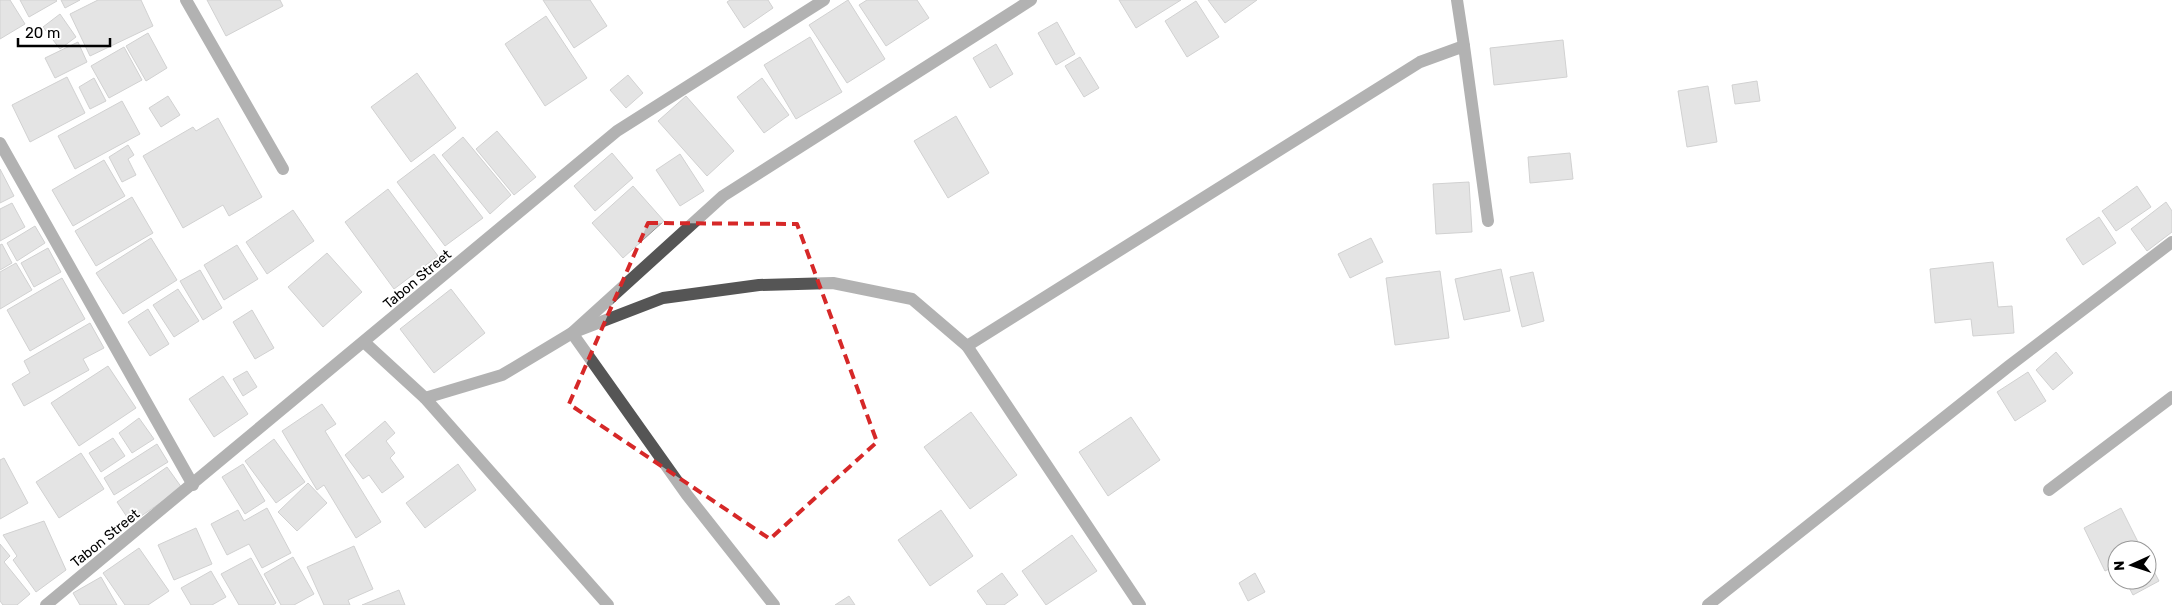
<svg xmlns="http://www.w3.org/2000/svg" width="2172" height="605" viewBox="0 0 2172 605" font-family="Rubik,sans-serif">
  <style>
    .building { fill: #c4c4c4; stroke: #999 }
    .lines { fill: none; stroke-linecap: round; stroke-linejoin: round }
    .minor { stroke: #555; stroke-width: 12 }
    .marked { fill: none; stroke: #d62828; stroke-width: 4; stroke-dasharray: 10 6; stroke-linejoin: round }
    .labels { text-anchor: middle; stroke-width: 4; stroke-linejoin: round; paint-order: stroke }
    .street-label { font-size: 14px; fill: #000; stroke: #fff }
  </style>
  <rect width="100%" height="100%" fill="#fff"/>
  <g class="building">
    <polygon points="0,0 10,0 25,24 0,39"/>
    <polygon points="20,0 56,0 57,1 29,17"/>
    <polygon points="61,0 80,0 65,8"/>
    <polygon points="98,0 141,0 153,26 90,56 70,14"/>
    <polygon points="207,0 280,0 283,6 226,36"/>
    <polygon points="543,0 590,0 607,26 574,48"/>
    <polygon points="730,0 768,0 773,8 744,28 727,2"/>
    <polygon points="848,0 885,59 847,83 809,25"/>
    <polygon points="867,0 917,0 929,18 886,46 859,5"/>
    <polygon points="1119,0 1181,0 1136,28"/>
    <polygon points="1208,0 1257,0 1225,23"/>
    <polygon points="1196,1 1219,37 1187,57 1165,21"/>
    <polygon points="60,14 76,37 60,49 43,27"/>
    <polygon points="546,16 587,78 545,106 505,44"/>
    <polygon points="1057,22 1075,54 1056,65 1038,33"/>
    <polygon points="148,33 167,68 146,81 126,46"/>
    <polygon points="810,37 842,92 796,119 764,65"/>
    <polygon points="1563,40 1567,77 1494,85 1490,48"/>
    <polygon points="78,42 87,62 55,78 45,58"/>
    <polygon points="996,44 1013,74 990,88 973,58"/>
    <polygon points="124,47 142,80 109,98 91,66"/>
    <polygon points="1080,57 1099,88 1084,97 1065,66"/>
    <polygon points="417,73 456,128 411,162 371,107"/>
    <polygon points="628,75 643,93 626,108 610,90"/>
    <polygon points="67,77 85,113 30,142 12,105"/>
    <polygon points="94,78 106,101 90,109 79,87"/>
    <polygon points="762,78 789,115 764,133 737,97"/>
    <polygon points="1757,81 1760,101 1735,104 1732,85"/>
    <polygon points="1708,86 1717,142 1687,147 1678,91"/>
    <polygon points="168,96 180,115 161,127 149,108"/>
    <polygon points="686,96 734,151 707,176 658,121"/>
    <polygon points="122,101 140,134 75,169 58,136"/>
    <polygon points="956,116 989,173 948,198 914,141"/>
    <polygon points="218,118 262,197 229,216 223,205 183,228 143,156 193,127 196,131"/>
    <polygon points="497,131 536,177 514,195 476,149"/>
    <polygon points="463,137 511,195 490,214 442,155"/>
    <polygon points="128,145 134,155 128,159 136,175 122,182 109,157"/>
    <polygon points="612,153 633,178 595,211 574,186"/>
    <polygon points="1570,153 1573,179 1530,183 1528,157"/>
    <polygon points="434,154 483,218 445,246 397,182"/>
    <polygon points="680,154 704,191 680,206 656,170"/>
    <polygon points="104,160 125,196 73,226 52,190"/>
    <polygon points="0,169 14,196 0,203"/>
    <polygon points="1469,182 1472,232 1436,234 1433,184"/>
    <polygon points="633,186 664,221 623,258 592,223"/>
    <polygon points="2137,186 2151,207 2116,231 2102,211"/>
    <polygon points="388,189 438,256 394,289 345,222"/>
    <polygon points="132,197 153,233 96,266 75,231"/>
    <polygon points="2166,202 2172,211 2172,232 2147,251 2131,229"/>
    <polygon points="12,203 25,227 0,241 0,209"/>
    <polygon points="293,210 314,241 267,274 246,242"/>
    <polygon points="2099,217 2116,243 2083,265 2066,239"/>
    <polygon points="35,226 45,243 17,261 7,243"/>
    <polygon points="151,238 177,280 123,314 96,273"/>
    <polygon points="1371,238 1383,262 1350,278 1338,254"/>
    <polygon points="2,244 12,263 0,270 0,245"/>
    <polygon points="237,245 258,279 224,300 204,265"/>
    <polygon points="48,248 61,272 34,287 21,263"/>
    <polygon points="327,253 362,292 323,327 288,287"/>
    <polygon points="1993,262 1998,307 2012,306 2014,333 1973,336 1971,319 1935,323 1930,269"/>
    <polygon points="16,263 32,290 0,309 0,272"/>
    <polygon points="1501,269 1510,311 1464,320 1455,279"/>
    <polygon points="200,270 222,308 203,320 180,281"/>
    <polygon points="1440,271 1449,338 1395,345 1386,278"/>
    <polygon points="1533,272 1544,321 1522,327 1510,277"/>
    <polygon points="62,278 85,319 30,351 7,310"/>
    <polygon points="178,289 199,321 174,337 153,305"/>
    <polygon points="451,289 485,333 434,373 400,329"/>
    <polygon points="148,309 169,344 150,356 128,322"/>
    <polygon points="252,310 274,348 255,359 233,322"/>
    <polygon points="90,323 104,348 83,359 89,370 24,406 12,384 30,373 24,361"/>
    <polygon points="2056,352 2073,373 2053,390 2036,370"/>
    <polygon points="108,366 136,408 79,446 51,403"/>
    <polygon points="247,371 257,387 243,396 233,379"/>
    <polygon points="2028,372 2046,401 2015,421 1997,392"/>
    <polygon points="223,376 248,414 214,437 189,399"/>
    <polygon points="322,404 336,424 325,431 381,522 356,538 324,485 317,490 282,431"/>
    <polygon points="971,412 1017,475 970,509 924,447"/>
    <polygon points="1131,417 1160,460 1108,496 1079,452"/>
    <polygon points="139,418 154,439 132,453 119,433"/>
    <polygon points="385,421 395,433 386,441 395,453 390,458 404,477 382,493 369,475 363,479 345,455"/>
    <polygon points="113,438 125,456 101,472 89,453"/>
    <polygon points="274,439 305,482 276,503 245,461"/>
    <polygon points="157,444 168,462 114,495 104,478"/>
    <polygon points="81,453 104,489 59,518 36,482"/>
    <polygon points="4,458 28,503 0,519 0,460"/>
    <polygon points="243,464 265,501 245,514 222,477"/>
    <polygon points="458,464 476,490 425,528 406,503"/>
    <polygon points="167,467 182,488 131,523 117,502"/>
    <polygon points="308,483 327,503 297,531 278,512"/>
    <polygon points="267,508 291,553 262,568 249,544 227,555 211,524 238,510 244,521"/>
    <polygon points="2121,508 2142,550 2117,550 2117,565 2105,571 2084,528"/>
    <polygon points="941,510 973,556 930,586 898,540"/>
    <polygon points="44,521 66,570 36,592 13,560 17,556 3,535"/>
    <polygon points="196,528 212,564 174,580 158,545"/>
    <polygon points="1072,535 1097,571 1046,605 1022,571"/>
    <polygon points="0,544 10,556 4,562 30,594 17,605 3,605 0,601"/>
    <polygon points="354,546 373,589 348,600 350,605 324,605 307,567"/>
    <polygon points="139,548 169,591 148,605 125,605 103,573"/>
    <polygon points="293,557 314,594 294,605 281,605 264,574"/>
    <polygon points="251,558 276,603 273,605 239,605 221,574"/>
    <polygon points="2148,560 2159,581 2133,595 2125,580 2147,580"/>
    <polygon points="211,571 226,597 212,605 191,605 181,588"/>
    <polygon points="1002,573 1018,595 1004,605 987,605 977,591"/>
    <polygon points="1255,573 1265,592 1248,601 1239,583"/>
    <polygon points="101,577 117,605 80,605 73,593"/>
    <polygon points="399,590 405,605 362,605"/>
    <polygon points="849,596 855,605 835,605"/>
  </g>
  <g class="lines">
    <g class="minor">
      <polyline points="186,0 283,169"/>
      <polyline points="1457,0 1464,46"/>
      <polyline points="0,143 193,485"/>
      <polyline points="364,342 425,398 608,605"/>
      <polyline points="967,346 1420,62 1464,46 1488,221"/>
      <polyline points="425,398 502,375 572,333 723,196 1031,0"/>
      <polyline points="2049,490 2172,397"/>
      <polyline points="46,605 617,131 824,0"/>
      <polyline points="774,605 687,495 572,333 663,298 759,285 833,283 912,299 967,346 1140,605"/>
      <polyline points="1708,605 2009,366 2172,242"/>
    </g>
  </g>
  <path d="M0 0H2172V605H0ZM648,223l149,1 80,218 -107,97 -201,-135z" fill="#fff" fill-opacity=".55" fill-rule="evenodd"/>
  <path class="marked" d="M648,223l149,1 80,218 -107,97 -201,-135z"/>
  <g class="labels">
    <g class="street-label">
      <text transform="translate(417 279) rotate(-40)" y="5">Tabon Street</text>
      <text transform="translate(105 538) rotate(-39)" y="5">Tabon Street</text>
    </g>
  </g>
  <g transform="translate(2132 565) rotate(267)"><circle r="24" fill="#ffffff" stroke="#999999"/>
  <path d="M0-4L9 19L0 12L-9 19Z" fill="#000000"/>
  <text y="-8" font-size="14" font-weight="bold" text-anchor="middle" fill="#000000">N</text>
  </g>
  <path d="M18 38v8h92v-8" fill="none" stroke="#000000" stroke-width="2.5"/>
  <text x="25" y="38" font-size="15" fill="#000000" stroke="#ffffff" stroke-width="4" paint-order="stroke">20 m</text>
</svg>
